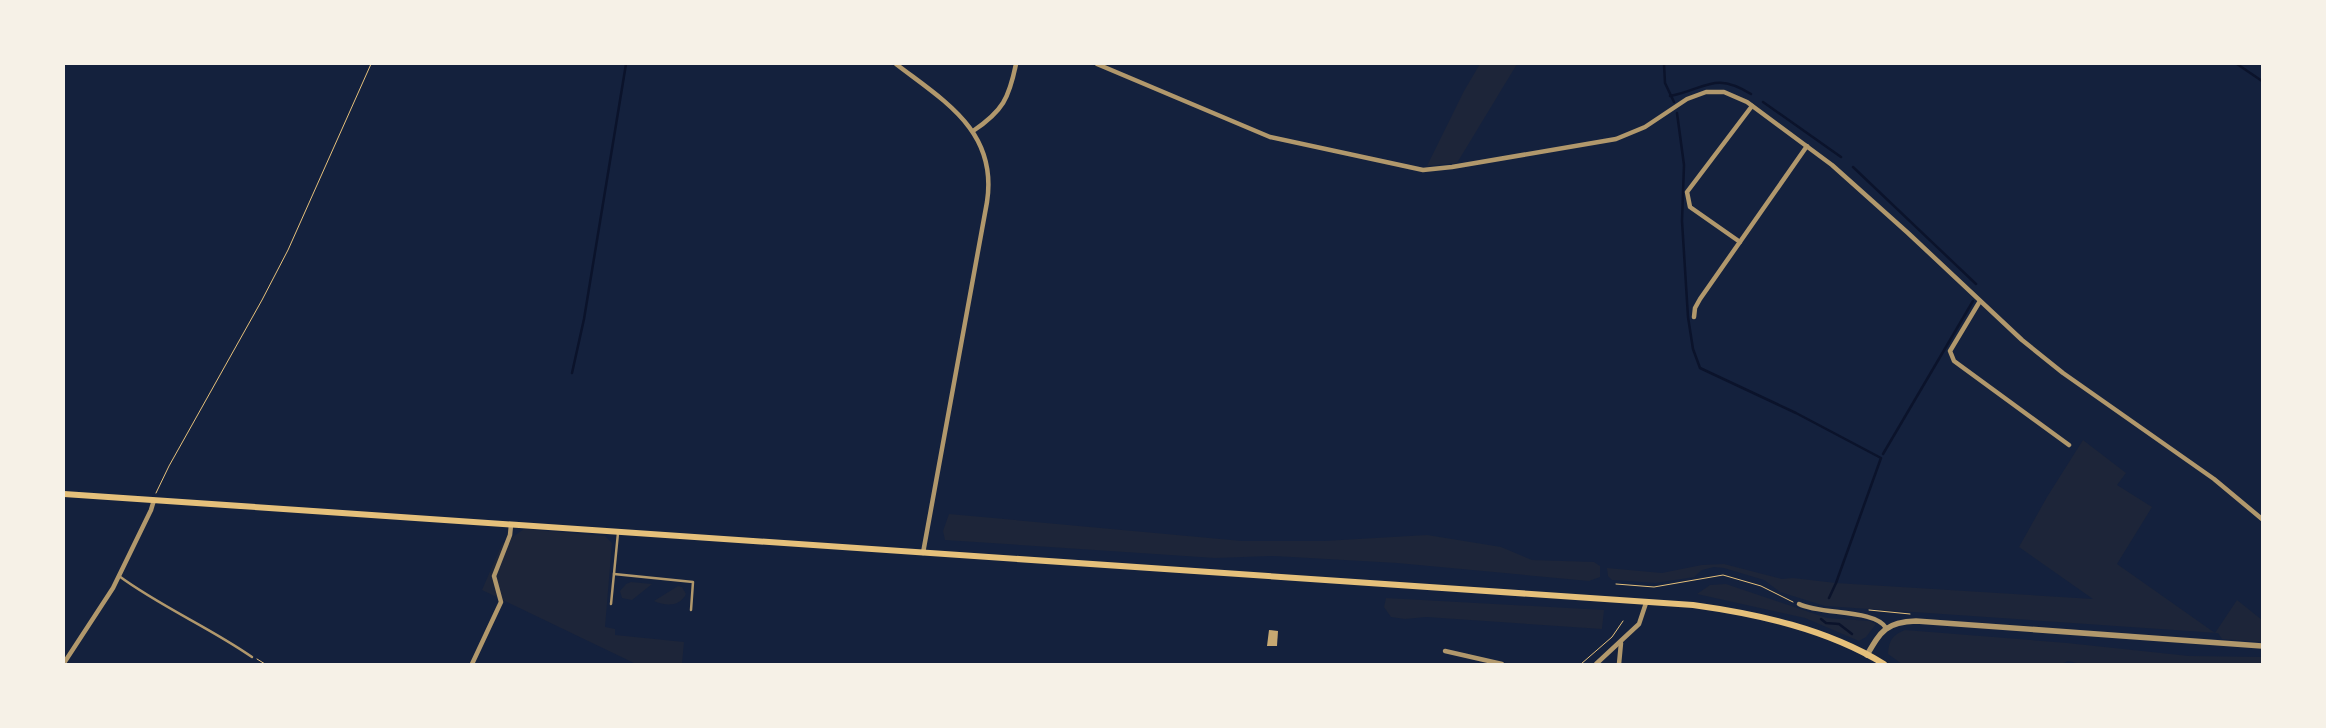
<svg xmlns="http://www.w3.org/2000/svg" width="2326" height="728" viewBox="0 0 2326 728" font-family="Commissioner,sans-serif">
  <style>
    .green { fill: #1d2539 }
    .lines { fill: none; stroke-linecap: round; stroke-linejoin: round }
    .stream { stroke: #0b132b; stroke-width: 2.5 }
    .building { fill: #c6a872 }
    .path { stroke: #e5c07b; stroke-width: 1 }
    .service { stroke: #b1986c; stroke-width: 2.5 }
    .minor { stroke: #b1986c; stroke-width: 4.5 }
    .tertiary { stroke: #b1986c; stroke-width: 5.5 }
    .secondary { stroke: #e5c07b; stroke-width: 6 }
  </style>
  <rect width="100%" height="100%" fill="#14213d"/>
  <g class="green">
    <polygon points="1480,64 1517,64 1457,163 1427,166 1464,91"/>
    <polygon points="2083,440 2126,473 2117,485 2152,507 2117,564 2215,633 2237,600 2262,620 2262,642 2222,639 2218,633 1825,606 1780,592 1764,580 1724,568 1714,567 1702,570 1694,577 1656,583 1612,580 1608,576 1607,568 1662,573 1702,565 1724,564 1782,579 1793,578 1836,583 2093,599 2019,547 2047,497"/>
    <polygon points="949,514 1242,541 1324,541 1427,535 1501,547 1532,560 1594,562 1600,566 1600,577 1589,581 1397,563 1274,556 1215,558 945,540 943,531"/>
    <polygon points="524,529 605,536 612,543 605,627 615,629 615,635 684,642 682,664 636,664 482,590 502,544"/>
    <polygon points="631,582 652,584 632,600 622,598 620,591 626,584"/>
    <polygon points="1726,584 1827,618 1870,621 1876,624 1866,637 1859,641 1805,618 1697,594 1710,585"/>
    <path d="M678,586l4,1 4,7c-6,13 -21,12 -32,7z"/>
    <polygon points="1386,598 1604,610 1602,629 1426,617 1405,619 1391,617 1384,607"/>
    <path d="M1905,630l162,13 122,13 73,1v7h-181l-13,-3 -7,3h-159l-14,-10c1,-13 4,-19 17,-24z"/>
  </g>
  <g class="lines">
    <g class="stream">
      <polyline points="1664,64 1665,83 1674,102"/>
      <polyline points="2237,64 2262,81"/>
      <path d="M1670,96c36,-7 44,-25 81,-2"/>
      <polyline points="1763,102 1841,157"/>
      <polyline points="1677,113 1684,165 1682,221 1688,317 1693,349 1700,368 1796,413 1881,458 1836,583 1829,598"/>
      <polyline points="1853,167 1976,284"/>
      <polyline points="572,373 584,319 626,64"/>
      <polyline points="1883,454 1973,301"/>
      <polyline points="1821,619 1826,623 1839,624 1852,634"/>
    </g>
  </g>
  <polygon class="building" points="1269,630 1278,631 1277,646 1267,646"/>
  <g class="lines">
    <g class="path">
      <polyline points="156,493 169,466 262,300 288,250 371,64"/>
      <polyline points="1616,584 1654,587 1723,575 1761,586 1793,602"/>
      <polyline points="1869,610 1910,614"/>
      <polyline points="257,659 265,664"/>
      <polyline points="1581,664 1612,637 1623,621"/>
    </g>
    <g class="service">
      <polyline points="614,574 693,582 691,610"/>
      <path d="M119,576c42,31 90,51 133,81"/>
      <polyline points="611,604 618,533"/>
    </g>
    <g class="minor">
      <path d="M896,64c48,37 102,67 91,138l-64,351"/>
      <polyline points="1097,64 1270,137 1423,170 1452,167 1616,139 1645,127 1687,99 1706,92 1724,92 1747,102 1832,165 1908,233 2022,340 2063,373 2214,479 2262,519"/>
      <path d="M973,131c30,-20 36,-33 43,-67"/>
      <polyline points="1740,242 1690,207 1687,192 1752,106"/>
      <polyline points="1980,301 1950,351 1954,361 2069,445"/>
      <polyline points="1694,317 1695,308 1700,299 1807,146"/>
      <path d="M1799,604c21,11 76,5 87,24"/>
      <polyline points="1445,651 1502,664"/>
      <polyline points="64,663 113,588 151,510 154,500"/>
      <polyline points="472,664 501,602 494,576 510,535 511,525"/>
      <polyline points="1596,664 1639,624 1646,603"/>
      <polyline points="1619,664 1621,643"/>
    </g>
    <path class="tertiary" d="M1867,655c14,-24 19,-33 49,-34l346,25"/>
    <path class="secondary" d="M64,494l1629,111c65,9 134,24 191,59"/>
  </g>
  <rect width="2326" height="728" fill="none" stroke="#f6f1e7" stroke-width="130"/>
</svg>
